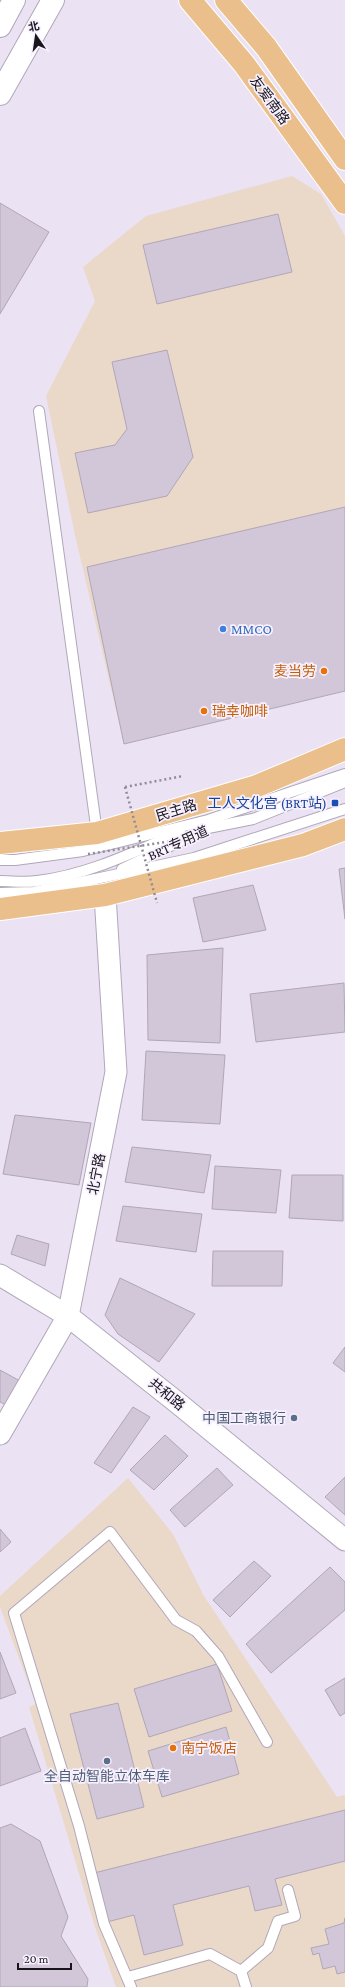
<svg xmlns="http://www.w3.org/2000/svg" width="345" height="1987" viewBox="0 0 345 1987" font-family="'Crimson Pro','Noto Sans SC',serif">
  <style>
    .commercial { fill: #ead9c8 }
    .building { fill: #d2c7d9; stroke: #b1a6b7 }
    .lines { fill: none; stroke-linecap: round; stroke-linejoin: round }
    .service-casing { stroke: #b0a7b9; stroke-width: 12 }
    .minor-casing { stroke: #b0a7b9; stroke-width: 23 }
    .secondary-casing { stroke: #b0a7b9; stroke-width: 24 }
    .primary-casing { stroke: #fff; stroke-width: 24 }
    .path { stroke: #918b98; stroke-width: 2.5; stroke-dasharray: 2 3; stroke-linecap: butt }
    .service { stroke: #fff; stroke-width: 10 }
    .minor { stroke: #fff; stroke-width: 21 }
    .secondary { stroke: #fff; stroke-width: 22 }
    .primary { stroke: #ebbf8b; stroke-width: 22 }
    .path-bridge { stroke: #918b98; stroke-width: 2.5; stroke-dasharray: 2 3; stroke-linecap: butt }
    .shop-dot { fill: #3f7fe0; stroke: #f7f0ff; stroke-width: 1.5 }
    .food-dot { fill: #e8710a; stroke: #f7f0ff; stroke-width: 1.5 }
    .transit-dot { fill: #1a4fb4; stroke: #f7f0ff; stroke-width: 1.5 }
    .service-dot { fill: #5c6f8a; stroke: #f7f0ff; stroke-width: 1.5 }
    .labels { text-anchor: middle; stroke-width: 3.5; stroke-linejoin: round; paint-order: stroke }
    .street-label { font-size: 14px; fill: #18151b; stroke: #f7f0ff }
    .shop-label { font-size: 14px; fill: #366cbe; stroke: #f7f0ff; text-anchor: start }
    .food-label { font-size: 14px; fill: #c56008; stroke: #f7f0ff; text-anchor: start }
    .transit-label { font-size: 14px; fill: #164399; stroke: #f7f0ff; text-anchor: end }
    .service-label { font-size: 14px; fill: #4e5e75; stroke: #f7f0ff; text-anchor: end }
  </style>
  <rect width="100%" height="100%" fill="#ebe2f4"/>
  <g class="commercial">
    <polygon points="292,176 321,194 345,236 345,691 124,744 75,535 46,396 95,301 83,267 146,216"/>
    <polygon points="128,1478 173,1534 204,1596 337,1797 345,1795 345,1987 116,1987 95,1927 29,1707 36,1704 0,1607 0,1596"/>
  </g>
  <g class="building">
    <polygon points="0,203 49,232 0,314"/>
    <polygon points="278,214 292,272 157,304 143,245"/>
    <polygon points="167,350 193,457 167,496 88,513 75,453 115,445 127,429 112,362"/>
    <polygon points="345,507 345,691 124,744 87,567"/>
    <polygon points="345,868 345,919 339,869"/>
    <polygon points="253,885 266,930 203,942 193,898"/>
    <polygon points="223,948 220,1043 148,1040 147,955"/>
    <polygon points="344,983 345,1032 256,1042 250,994"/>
    <polygon points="146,1051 225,1055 220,1124 142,1120"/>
    <polygon points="15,1115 91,1123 79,1185 3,1174"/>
    <polygon points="132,1147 211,1155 204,1193 125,1182"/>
    <polygon points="215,1166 281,1170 276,1213 212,1209"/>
    <polygon points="292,1175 343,1175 343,1221 289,1218"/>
    <polygon points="123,1206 202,1214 196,1252 116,1241"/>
    <polygon points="17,1235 49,1244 45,1266 11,1254"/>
    <polygon points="213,1251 283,1251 282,1286 212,1286"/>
    <polygon points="120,1278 195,1314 159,1362 118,1334 105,1315"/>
    <polygon points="345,1347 345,1372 333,1363"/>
    <polygon points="0,1370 20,1381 6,1405 0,1402"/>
    <polygon points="133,1407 150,1417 111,1473 94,1463"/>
    <polygon points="165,1435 188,1456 154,1490 130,1470"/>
    <polygon points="217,1468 233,1485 185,1527 170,1510"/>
    <polygon points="345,1477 345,1515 325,1497"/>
    <polygon points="0,1529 11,1542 0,1552"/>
    <polygon points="254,1561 271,1576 230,1617 213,1600"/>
    <polygon points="330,1567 345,1582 345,1610 271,1673 246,1644"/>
    <polygon points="0,1652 16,1693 0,1699"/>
    <polygon points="217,1664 232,1711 149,1737 134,1689"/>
    <polygon points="345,1678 345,1713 340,1716 325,1690"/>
    <polygon points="118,1703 144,1807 97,1819 70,1714"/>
    <polygon points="226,1727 239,1774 162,1797 148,1751"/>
    <polygon points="25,1728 41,1771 0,1786 0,1738"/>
    <polygon points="345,1810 345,1861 275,1879 282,1905 255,1911 249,1886 173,1905 183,1945 144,1955 134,1915 107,1922 94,1873"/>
    <polygon points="11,1824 40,1841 68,1917 61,1936 88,1979 87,1987 0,1987 0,1828"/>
    <polygon points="345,1918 345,1972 337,1974 335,1966 323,1969 319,1953 313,1955 311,1948 329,1944 325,1929 344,1923"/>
  </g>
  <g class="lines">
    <g class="service-casing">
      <g id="service">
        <polyline points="39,411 97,833"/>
        <polyline points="0,860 15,860 83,851 208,820 345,774"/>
        <polyline points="122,869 208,828 253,819 345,782"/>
        <path d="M0,881c12,0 25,2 37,0 51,-6 97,-29 143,-49"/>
        <polyline points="0,893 34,892 194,858 345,809"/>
        <polyline points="241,1971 268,1948 278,1921 295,1916 288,1890"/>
        <polyline points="128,1977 210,1954 241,1971 246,1987"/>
        <polyline points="131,1987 104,1924 79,1826 14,1613 110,1532 176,1620 196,1631 218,1656 267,1742"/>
      </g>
    </g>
    <g class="minor-casing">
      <g id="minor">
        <polyline points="0,1275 68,1316 179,1404 345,1540"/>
        <polyline points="0,1434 68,1316 116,1072 105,895"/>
      </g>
    </g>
    <g class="secondary-casing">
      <g id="secondary">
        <polyline points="0,26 14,0"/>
        <polyline points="0,94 53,0"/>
      </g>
    </g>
    <g class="primary-casing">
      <g id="primary">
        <polyline points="190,0 244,64 345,203"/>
        <polyline points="226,0 266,47 345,159"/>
        <polyline points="0,843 97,833 257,786 345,749"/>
        <polyline points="0,909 105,895 303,845 345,829"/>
      </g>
    </g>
    <polyline class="path" points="125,787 183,776"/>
    <use href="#service" class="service"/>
    <use href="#minor" class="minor"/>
    <use href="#secondary" class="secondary"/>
    <use href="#primary" class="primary"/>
    <g class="path-bridge">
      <polyline points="125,787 157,903"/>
      <polyline points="88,854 210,835"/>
    </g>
  </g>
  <circle class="shop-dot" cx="223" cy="629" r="4"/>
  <g class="food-dot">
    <circle cx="324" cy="671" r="4"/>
    <circle cx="204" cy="711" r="4"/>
    <circle cx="173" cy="1748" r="4"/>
  </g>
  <rect class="transit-dot" x="331" y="799" width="8" height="8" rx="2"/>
  <g class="service-dot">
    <circle cx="294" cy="1418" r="4"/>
    <circle cx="107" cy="1761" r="4"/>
  </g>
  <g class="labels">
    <g class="street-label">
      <text transform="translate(270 100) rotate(54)" y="5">友爱南路</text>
      <text transform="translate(176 810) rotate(-17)" y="5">民主路</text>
      <text transform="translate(178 843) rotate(-24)" y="5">BRT专用道</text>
      <text transform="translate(96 1174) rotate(-79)" y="5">北宁路</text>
      <text transform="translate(167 1394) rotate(39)" y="5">共和路</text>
    </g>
    <g class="shop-label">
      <text x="231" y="634">MMCO</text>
    </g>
    <g class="food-label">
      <text x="316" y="676" text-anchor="end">麦当劳</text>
      <text x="212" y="716">瑞幸咖啡</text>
      <text x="181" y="1753">南宁饭店</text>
    </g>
    <g class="transit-label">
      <text x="327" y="808">工人文化宫 (BRT站)</text>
    </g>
    <g class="service-label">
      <text x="286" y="1423">中国工商银行</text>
      <text x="107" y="1781" text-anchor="middle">全自动智能立体车库</text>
    </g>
  </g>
  <g transform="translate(36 36) rotate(347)" stroke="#f7f0ff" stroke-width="3" paint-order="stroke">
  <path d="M0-3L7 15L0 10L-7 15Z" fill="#18151b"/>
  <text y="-6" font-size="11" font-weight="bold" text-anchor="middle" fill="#18151b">北</text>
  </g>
  <path d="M18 1963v6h53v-6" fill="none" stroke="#18151b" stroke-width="2"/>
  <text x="24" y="1963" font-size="12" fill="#18151b" stroke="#f7f0ff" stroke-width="3" paint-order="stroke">20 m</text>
</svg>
